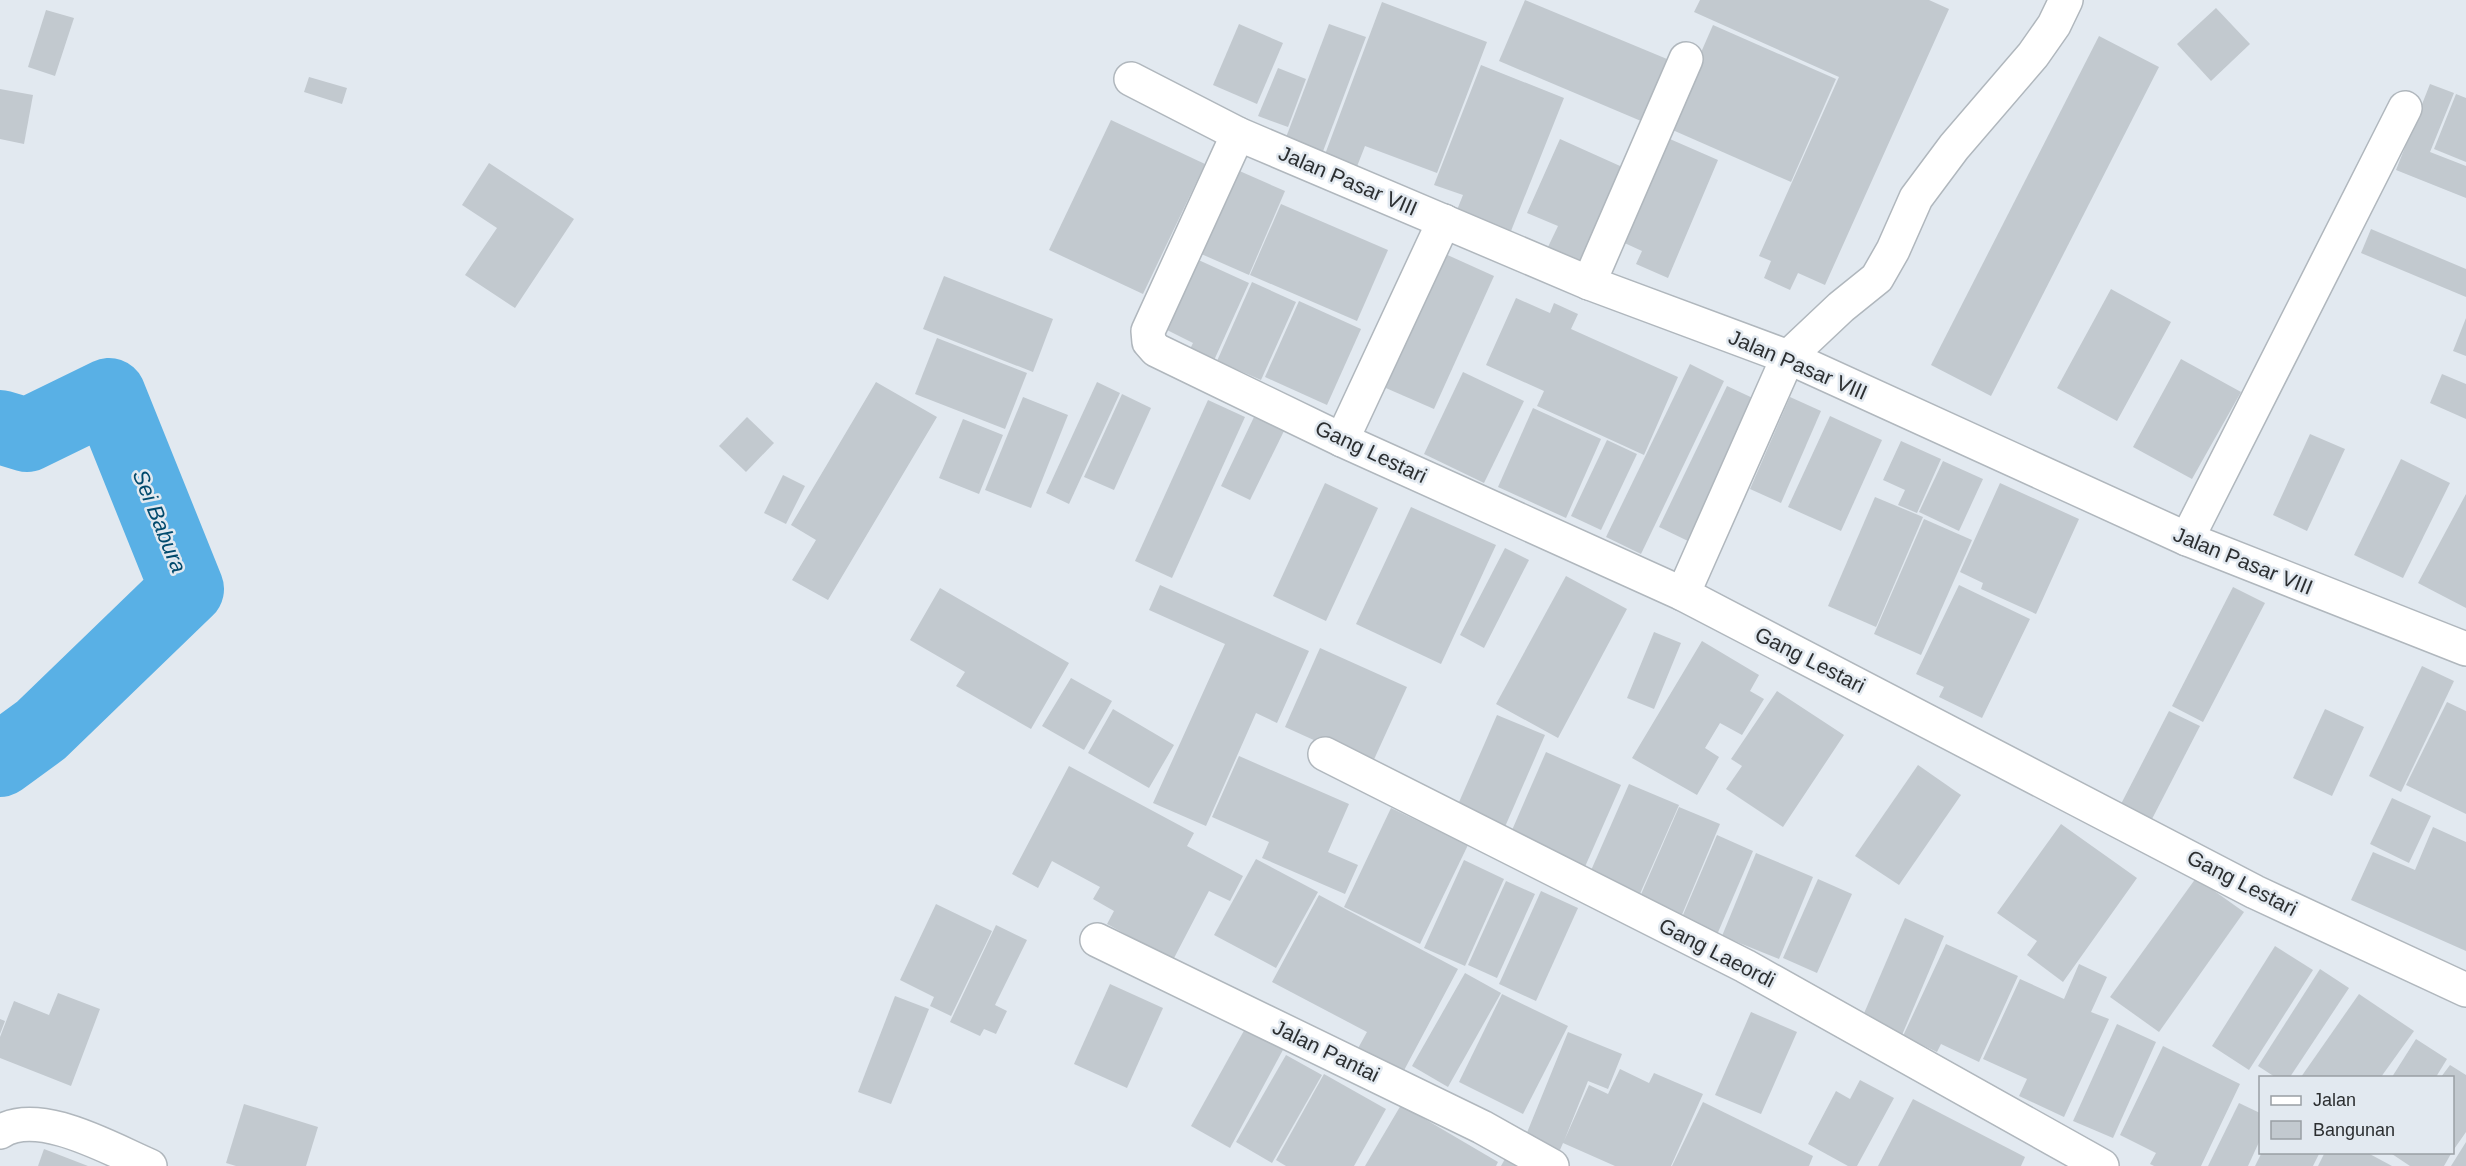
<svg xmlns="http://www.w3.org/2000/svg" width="2466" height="1166" viewBox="0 0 2466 1166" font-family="Helvetica,sans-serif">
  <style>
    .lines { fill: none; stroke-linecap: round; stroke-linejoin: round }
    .river { stroke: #59b0e5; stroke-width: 74 }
    .building { fill: #c2c9cf }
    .minor-casing { stroke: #b0b7bd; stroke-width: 36 }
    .minor { stroke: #fff; stroke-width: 33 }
    .labels { text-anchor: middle; stroke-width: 5; stroke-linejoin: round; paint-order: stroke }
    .street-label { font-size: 21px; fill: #2c2f31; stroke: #e2e9f0 }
    .water-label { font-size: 22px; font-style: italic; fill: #00496c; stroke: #e2e9f0 }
  </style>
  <rect width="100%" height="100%" fill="#e2e9f0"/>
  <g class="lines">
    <polyline class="river" points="0,427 27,435 109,395 187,589 41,730 0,760"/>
  </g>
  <g class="building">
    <polygon points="1525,0 1667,59 1641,121 1499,61"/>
    <polygon points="1700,0 1929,0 1949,9 1825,285 1798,273 1790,290 1764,278 1771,261 1759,256 1839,77 1694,12"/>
    <polygon points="1382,2 1487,42 1437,173 1365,146 1356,169 1324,157"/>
    <polygon points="2216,8 2250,44 2211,81 2177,44"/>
    <polygon points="46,10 74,18 55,76 28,67"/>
    <polygon points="1239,24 1283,43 1257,104 1213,85"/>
    <polygon points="1329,24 1366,37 1322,154 1285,140"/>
    <polygon points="1713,25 1836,79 1791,182 1668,128"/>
    <polygon points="2099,36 2159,67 1991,396 1931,365"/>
    <polygon points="1481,65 1564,98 1511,231 1457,210 1463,195 1434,185"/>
    <polygon points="1278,68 1306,79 1288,127 1258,116"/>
    <polygon points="309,77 347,88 342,104 304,92"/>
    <polygon points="2430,84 2454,93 2430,152 2466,166 2466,198 2396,170"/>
    <polygon points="0,89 33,95 24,144 0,139"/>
    <polygon points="2456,94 2466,98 2466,162 2434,149"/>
    <polygon points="1111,120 1205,164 1143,294 1049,250"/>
    <polygon points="1663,136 1718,160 1668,278 1636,264 1642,251 1618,240"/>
    <polygon points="1560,139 1629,170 1587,264 1548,247 1558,226 1527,213"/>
    <polygon points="489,163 574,219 515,308 465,275 497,228 462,205"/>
    <polygon points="1235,169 1285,191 1249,275 1199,253"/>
    <polygon points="1281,204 1388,250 1357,321 1250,275"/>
    <polygon points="2371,229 2466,269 2466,297 2361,253"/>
    <polygon points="1432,248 1494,276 1434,409 1372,382"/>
    <polygon points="1192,257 1249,283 1211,367 1186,357 1193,343 1161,327"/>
    <polygon points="944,276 1053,319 1033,372 923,329"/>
    <polygon points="1252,282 1296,302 1261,380 1217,361"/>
    <polygon points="2111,289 2171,322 2117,421 2057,388"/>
    <polygon points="1516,298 1550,313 1554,303 1578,314 1571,329 1678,377 1644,455 1537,406 1544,391 1486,365"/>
    <polygon points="1299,301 1361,329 1327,405 1265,377"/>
    <polygon points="2466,318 2466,356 2453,351"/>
    <polygon points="937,338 1027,373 1005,429 915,394"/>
    <polygon points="2181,359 2241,392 2192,479 2133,447"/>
    <polygon points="1690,364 1724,381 1641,554 1606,537"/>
    <polygon points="1463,372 1524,401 1484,483 1424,454"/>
    <polygon points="2442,374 2466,384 2466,419 2430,403"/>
    <polygon points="876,382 937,417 828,600 792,580 816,540 791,525"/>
    <polygon points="1097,382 1120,393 1069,504 1046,493"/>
    <polygon points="1727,386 1757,400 1690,542 1659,527"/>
    <polygon points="1122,394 1151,408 1114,490 1084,477"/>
    <polygon points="1023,397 1068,415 1031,508 985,490"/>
    <polygon points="1790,397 1821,411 1781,503 1750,489"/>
    <polygon points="1208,400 1245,417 1172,578 1135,561"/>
    <polygon points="1533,408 1601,439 1566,518 1498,487"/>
    <polygon points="1830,416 1882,440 1841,531 1788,507"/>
    <polygon points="747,417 774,443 746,472 719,446"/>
    <polygon points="1254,417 1284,431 1250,500 1221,486"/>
    <polygon points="963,419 1003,435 979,494 939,478"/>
    <polygon points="2310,434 2345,449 2307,531 2273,515"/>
    <polygon points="1607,440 1637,454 1601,530 1571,516"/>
    <polygon points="1901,441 1941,459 1917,513 1898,505 1905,490 1883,480"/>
    <polygon points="2401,459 2450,483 2403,578 2354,555"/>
    <polygon points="1943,461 1983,479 1959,531 1919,512"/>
    <polygon points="783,475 805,486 786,524 764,513"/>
    <polygon points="1325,483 1378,508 1326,621 1273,596"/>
    <polygon points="2000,483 2079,519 2036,614 1981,589 1983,583 1960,572"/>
    <polygon points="2466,494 2466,608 2418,583"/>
    <polygon points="1875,497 1923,517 1876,627 1828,606"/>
    <polygon points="1411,507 1496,545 1441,664 1356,624"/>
    <polygon points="1924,519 1972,540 1921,655 1874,634"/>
    <polygon points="1505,548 1529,560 1484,648 1460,635"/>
    <polygon points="1566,576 1627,609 1558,738 1496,704"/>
    <polygon points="1160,585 1309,651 1277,723 1256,713 1206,826 1153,803 1225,644 1149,610"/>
    <polygon points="1959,585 2030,619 1982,718 1939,697 1944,687 1916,674"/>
    <polygon points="2233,587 2265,603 2203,722 2172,706"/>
    <polygon points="940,588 1069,663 1031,729 956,686 965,672 910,640"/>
    <polygon points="1654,632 1681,643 1654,709 1627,698"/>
    <polygon points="1702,641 1759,675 1750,691 1764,699 1742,735 1720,723 1705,748 1719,757 1697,795 1632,758"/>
    <polygon points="1320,648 1407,687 1371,766 1285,727"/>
    <polygon points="2422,666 2454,681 2401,792 2369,776"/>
    <polygon points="1071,678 1112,701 1084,750 1042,726"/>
    <polygon points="1777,691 1844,735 1783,827 1726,789 1742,766 1731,759"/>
    <polygon points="2447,702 2466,711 2466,814 2406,785"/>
    <polygon points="1113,709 1174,745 1149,788 1088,753"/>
    <polygon points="2325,709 2364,727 2332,796 2293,778"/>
    <polygon points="2169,711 2200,726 2152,819 2121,804"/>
    <polygon points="1497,715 1545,735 1501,836 1453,816"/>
    <polygon points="1546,752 1621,785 1584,869 1509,837"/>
    <polygon points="1239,756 1349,804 1328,852 1358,865 1345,894 1262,858 1269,842 1212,817"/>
    <polygon points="1918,765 1961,795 1899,885 1855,856"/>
    <polygon points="1069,766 1194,833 1187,846 1243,876 1230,901 1209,891 1173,960 1107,924 1114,911 1093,899 1100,887 1052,861 1038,888 1012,874"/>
    <polygon points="1629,784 1679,805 1639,896 1589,875"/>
    <polygon points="2392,798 2431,816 2409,863 2370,844"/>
    <polygon points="1679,807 1720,824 1681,917 1639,899"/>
    <polygon points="1391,808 1468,845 1420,944 1344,907"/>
    <polygon points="2061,824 2137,878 2063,982 2027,955 2037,941 1997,913"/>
    <polygon points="2433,827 2466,842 2466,951 2351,900 2373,852 2415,870"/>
    <polygon points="1717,835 1753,851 1716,937 1680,922"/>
    <polygon points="1756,853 1813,877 1779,959 1722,936"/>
    <polygon points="1256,859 1318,892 1276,968 1214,935"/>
    <polygon points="1464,860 1504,879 1465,966 1424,948"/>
    <polygon points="2196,878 2244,912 2159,1032 2110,997"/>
    <polygon points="1818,879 1852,894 1817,973 1783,958"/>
    <polygon points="1506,881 1535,894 1497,978 1468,965"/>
    <polygon points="1541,891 1578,908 1536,1001 1499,984"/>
    <polygon points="1319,895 1458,969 1401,1076 1356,1052 1367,1032 1272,982"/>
    <polygon points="936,904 992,931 951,1016 930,1006 934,997 900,980"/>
    <polygon points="1905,918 1944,936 1902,1035 1862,1018"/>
    <polygon points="996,925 1027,940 995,1005 1007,1011 996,1034 984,1029 980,1036 950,1022"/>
    <polygon points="1946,944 2018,976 1979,1062 1941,1044 1937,1052 1903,1036"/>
    <polygon points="2275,946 2313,970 2249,1070 2212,1046"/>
    <polygon points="2079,964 2107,977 2091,1012 2109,1019 2064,1117 2019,1096 2027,1079 1983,1059 2020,979 2064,999"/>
    <polygon points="2320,969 2349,988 2290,1077 2275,1077 2258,1066"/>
    <polygon points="1465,973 1501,993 1448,1087 1412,1066"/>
    <polygon points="1110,984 1163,1008 1127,1088 1074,1064"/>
    <polygon points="58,993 100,1009 71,1086 0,1058 0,1037 14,1001 49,1015"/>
    <polygon points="1502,994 1568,1026 1523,1114 1459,1082"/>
    <polygon points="2359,994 2414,1031 2381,1077 2301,1077"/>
    <polygon points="895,996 929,1009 891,1104 858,1092"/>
    <polygon points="1751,1012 1797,1032 1761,1114 1715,1095"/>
    <polygon points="0,1019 5,1021 0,1034"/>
    <polygon points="2117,1024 2156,1042 2113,1138 2073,1121"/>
    <polygon points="1246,1027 1284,1048 1230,1148 1191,1126"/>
    <polygon points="1568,1032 1622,1054 1608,1089 1588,1081 1564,1141 1589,1085 1608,1094 1620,1069 1649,1083 1654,1073 1703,1094 1671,1166 1615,1166 1563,1143 1560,1150 1526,1135"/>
    <polygon points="2416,1039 2447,1059 2436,1077 2392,1077"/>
    <polygon points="2163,1046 2240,1084 2201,1166 2154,1166 2150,1164 2156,1153 2120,1135"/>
    <polygon points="1286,1055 1322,1075 1272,1163 1236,1142"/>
    <polygon points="2450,1065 2466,1075 2466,1132 2452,1152 2452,1077 2441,1077"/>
    <polygon points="1324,1074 1386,1109 1354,1166 1286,1166 1276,1160"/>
    <polygon points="1860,1080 1894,1098 1857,1166 1848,1166 1808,1144 1836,1091 1850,1099"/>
    <polygon points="1913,1099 2025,1157 2021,1166 1878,1166"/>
    <polygon points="1703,1102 1813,1156 1809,1166 1672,1166"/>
    <polygon points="2239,1103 2260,1113 2260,1140 2248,1166 2208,1166"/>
    <polygon points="244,1104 318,1127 306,1166 236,1166 226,1163"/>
    <polygon points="1401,1105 1498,1162 1496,1166 1365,1166"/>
    <polygon points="2466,1142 2466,1166 2451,1166"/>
    <polygon points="44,1149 88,1166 38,1166"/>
    <polygon points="2262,1152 2320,1152 2313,1166 2255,1166"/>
    <polygon points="2325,1152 2366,1152 2392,1166 2318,1166"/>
    <polygon points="2393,1152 2452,1152 2444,1166 2410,1166 2392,1154"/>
    <polygon points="1506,1157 1522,1166 1501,1166"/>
  </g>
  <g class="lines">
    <g class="minor-casing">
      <g id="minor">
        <polyline points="1131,79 1238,134 1589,283 1788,357 2187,539 2466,649"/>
        <polyline points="1238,134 1148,331 1149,342 1156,350 1342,440 1683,594 2255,892 2466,990"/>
        <polyline points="1589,283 1686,59"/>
        <polyline points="1342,440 1444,221"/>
        <polyline points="2187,539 2405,108"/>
        <polyline points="1683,594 1788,357 1841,307 1877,278 1893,250 1916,198 1954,147 2033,55 2054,25 2066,0"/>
        <polyline points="1325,754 1745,966 2102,1166"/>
        <polyline points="1097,940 1482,1127 1552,1166"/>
        <path d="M0,1132c39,-25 112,18 150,34"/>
      </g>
    </g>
    <use href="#minor" class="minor"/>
  </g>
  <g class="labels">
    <g class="street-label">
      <text transform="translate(1348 181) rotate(23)" y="7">Jalan Pasar VIII</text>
      <text transform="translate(1798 365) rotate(23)" y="7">Jalan Pasar VIII</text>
      <text transform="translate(1371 452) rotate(25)" y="7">Gang Lestari</text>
      <text transform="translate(2243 561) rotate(22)" y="7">Jalan Pasar VIII</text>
      <text transform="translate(1810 660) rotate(27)" y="7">Gang Lestari</text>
      <text transform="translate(2242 883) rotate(27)" y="7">Gang Lestari</text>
      <text transform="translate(1717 953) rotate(27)" y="7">Gang Laeordi</text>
      <text transform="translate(1326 1051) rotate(26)" y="7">Jalan Pantai</text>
    </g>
    <g class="water-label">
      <text transform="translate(160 521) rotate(68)" y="8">Sei Babura</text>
    </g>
  </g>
  <rect x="2259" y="1076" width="195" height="78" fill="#e2e9f0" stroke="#999fa4" stroke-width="1.5"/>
  <rect x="2271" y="1096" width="30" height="9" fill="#ffffff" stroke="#999fa4" stroke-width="1.5"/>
  <text x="2313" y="1106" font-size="18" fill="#2c2f31">Jalan</text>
  <rect x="2271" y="1121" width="30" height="18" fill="#c2c9cf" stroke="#999fa4" stroke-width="1.5"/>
  <text x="2313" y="1136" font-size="18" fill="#2c2f31">Bangunan</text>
</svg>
